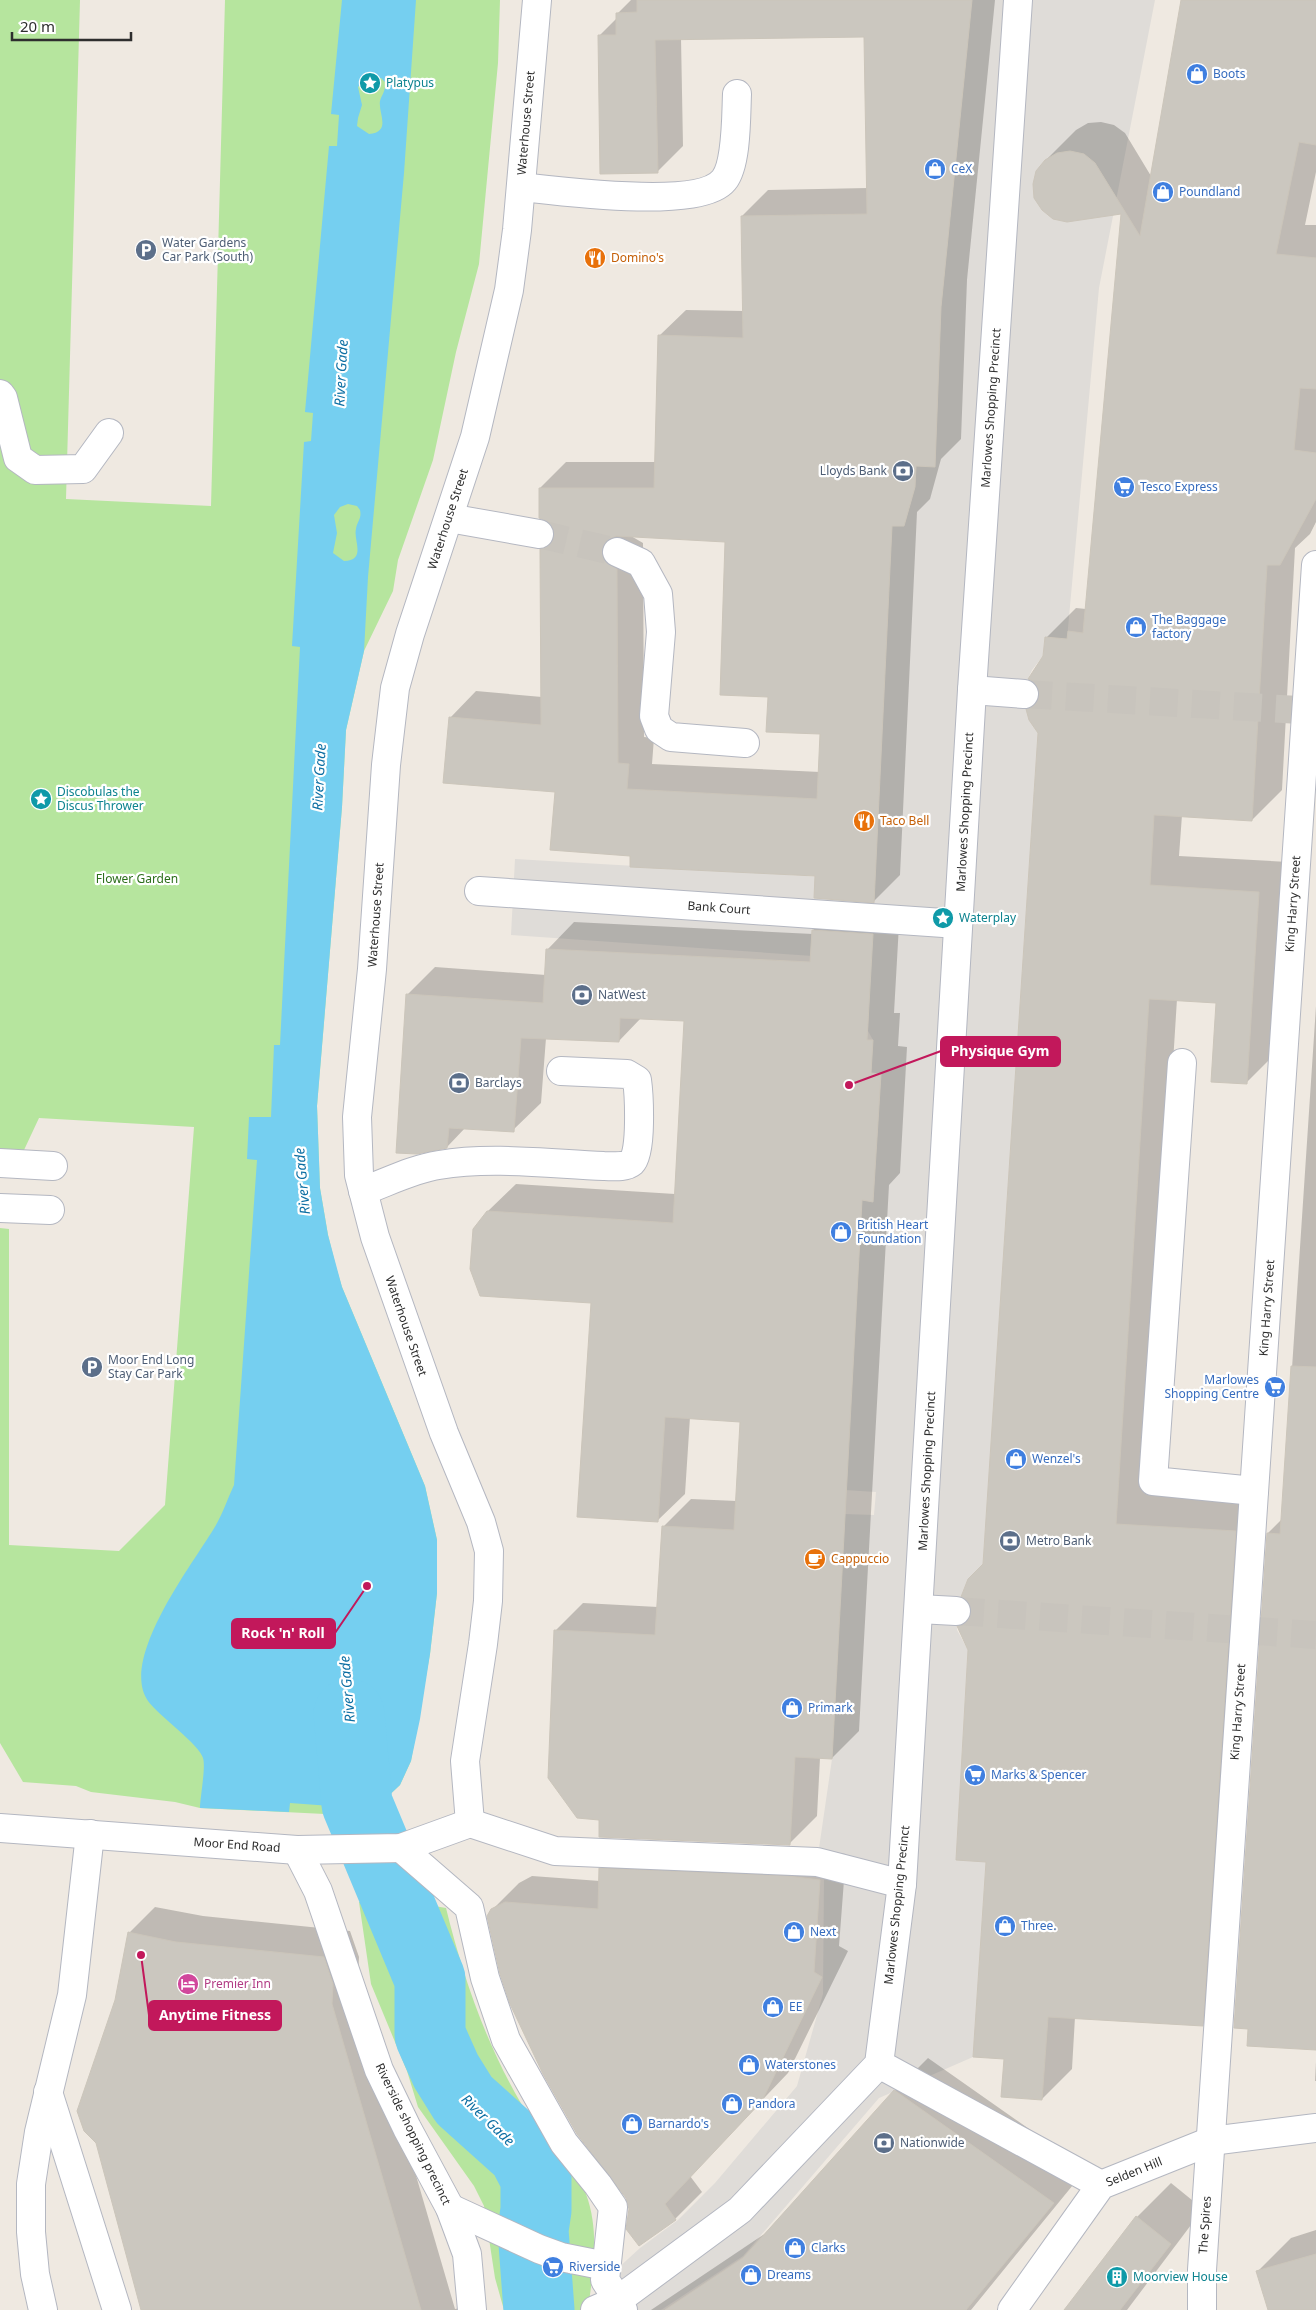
<svg xmlns="http://www.w3.org/2000/svg" width="1316" height="2310" viewBox="0 0 1316 2310" font-family="'Noto Sans',sans-serif">
  <style>
    .green { fill: #b6e59e }
    .plaza { fill: #dfdcd8 }
    .water { fill: #75cff0; fill-rule: evenodd }
    .shadow { fill: #0003; fill-rule: evenodd }
    .lines { fill: none; stroke-linecap: round; stroke-linejoin: round }
    .river { stroke: #75cff0; stroke-width: 71 }
    .building { fill: #cbc7bf; stroke: #cbc5ba; fill-rule: evenodd }
    .minor-tunnel { stroke: #c8c4bd; stroke-width: 28; stroke-dasharray: 28 14; stroke-linecap: butt }
    .minor-casing { stroke: #b4b7c1; stroke-width: 30 }
    .minor { stroke: #fff; stroke-width: 28 }
    .labels { text-anchor: middle; stroke-width: 4.5; stroke-linejoin: round; paint-order: stroke }
    .shop-label { font-size: 12px; fill: #366cbe; stroke: #fff; text-anchor: start }
    .culture-label { font-size: 12px; fill: #0d838f; stroke: #fff; text-anchor: start }
    .street-label { font-size: 12px; fill: #2e2e2e; stroke: #fff }
    .service-label { font-size: 12px; fill: #4e5e75; stroke: #fff; text-anchor: start }
    .food-label { font-size: 12px; fill: #c56008; stroke: #fff; text-anchor: start }
    .park-label { font-size: 12px; fill: #2c6e1b; stroke: #fff }
    .hotel-label { font-size: 12px; fill: #b23c85; stroke: #fff; text-anchor: start }
    .water-label { font-size: 14px; font-style: italic; fill: #0d6fa3; stroke: #fff }
    .leader { fill: none; stroke: #c2185b; stroke-width: 2 }
    .callout-dot { fill: #c2185b; stroke: #fff; stroke-width: 2 }
    .callout { fill: #c2185b; stroke: #c2185b; stroke-width: 2 }
    .callout-label { font-size: 14px; text-anchor: middle; font-weight: bold; fill: #fff }
  </style>
  <rect width="100%" height="100%" fill="#efe9e1"/>
  <g class="green">
    <polygon points="0,0 80,0 66,499 211,506 225,0 500,0 498,63 479,264 456,352 433,460 398,560 393,591 364,651 346,730 342,807 317,1106 320,1188 328,1235 336,1267 342,1287 425,1486 437,1540 437,1593 430,1654 411,1761 400,1785 383,1801 345,1815 200,1808 175,1802 91,1792 76,1786 23,1782 0,1743 0,1228 9,1229 9,1545 119,1551 165,1505 194,1127 39,1118 24,1150 0,1149"/>
    <path d="M369,1899l42,3 35,6c17,69 40,136 76,197 10,17 21,36 33,51 9,12 26,24 31,38 14,38 7,77 2,116h-84l-9,-32 -11,-72 -10,-20 -56,-79 -11,-36 -36,-87 -12,-82z"/>
  </g>
  <polygon class="plaza" points="972,0 1155,0 1099,288 1067,639 1045,637 1043,656 1032,670 1025,685 1024,701 1029,719 1038,733 983,1564 968,1579 956,1611 957,1630 968,1650 956,1859 986,1862 973,2057 879,2098 743,2256 661,2310 623,2310 605,2280 640,2248 678,2220 715,2183 797,2086 823,1994 824,1878 817,1862 832,1759 844,1514 874,1515 876,1492 845,1490 862,1200 873,1202 881,1074 871,1073 873,1040 868,1031 871,960 511,935 515,859 875,880 892,526 904,526 915,487 916,466 935,466 941,307"/>
  <path class="water" d="M342,0h74l-12,173 -36,404 -4,74 -18,79 -4,77 -25,299 3,82 8,47 14,52 83,199 12,54v53l-7,61 -10,65 -9,42 -11,24 -17,16 -13,7 -25,7 -14,-1v-8l-41,-3 -1,9 -89,-4c0,-10 6,-41 3,-50 -3,-13 -44,-42 -55,-57 -29,-41 43,-135 65,-171 9,-14 14,-30 21,-45l23,-325 -10,-1 2,-42h22l3,-72h6l20,-398 -8,-1 12,-204 7,-1 2,-28 -8,-1 24,-266h8l2,-31 -8,-1zM372,77l9,1 4,4c1,9 -3,12 -5,19 -2,12 12,31 -11,33l-12,-8 1,-8 4,-13 -4,-18 6,-7zM348,504l9,2 3,4c2,9 -3,11 -4,19 -3,11 11,31 -12,32l-11,-8 4,-20 -3,-18 6,-8z"/>
  <g class="shadow">
    <path d="M631,0h364l-28,280 -6,159 -20,20 -11,40 -13,13 -17,363 -26,26 -58,-26 -185,-20 -75,-65 -106,-72 26,-27 66,6 -1,-147 15,-15 -16,-47 26,-26h90l3,-126 27,-26 58,1 -2,-95 26,-26 100,-2 -2,-153 -185,3 2,108 -26,26 -58,-136 18,-18v-4zM631,536l96,4 42,156 52,37 -1,39 -168,-8 2,-26 -10,-1 -1,-194z"/>
    <polygon points="1182,0 1316,0 1316,172 1305,225 1316,225 1316,522 1310,534 1295,548 1282,790 1252,820 1182,815 1179,856 1288,862 1276,1053 1246,1083 1217,1002 1177,999 1146,1494 1265,1501 1232,1995 1202,2025 1075,2017 1072,2069 1042,2099 1005,2058 969,1649 959,1627 973,1612 984,1565 1039,732 1027,709 1040,697 1046,638 1076,608 1086,609 1122,213 1046,160 1076,130 1088,123 1101,122 1114,125 1125,133 1151,176"/>
    <polygon points="841,903 900,907 894,1013 900,1013 898,1046 907,1047 900,1173 889,1185 859,1731 832,1758 820,1758 817,1816 789,1844 600,1818 556,1630 583,1603 658,1607 663,1527 691,1499 737,1501 741,1421 690,1417 685,1494 657,1521 592,1302 488,1211 516,1184 675,1194 685,1020 641,1018 619,1041 546,1038 541,1103 513,1130 466,1127 447,1147 408,994 435,967 546,975 547,950 574,922 813,934 813,930"/>
    <polygon points="1316,1006 1316,2049 1268,1533 1282,1519"/>
    <polygon points="626,1843 815,1851 846,1854 839,1946 848,1951 788,2073 690,2176 702,2192 675,2219 639,2244 627,2198 492,1910 519,1883 532,1876 600,1881 600,1869"/>
    <polygon points="155,1907 203,1916 350,1931 359,1957 358,1977 455,2309 479,2304 480,2310 142,2310 117,2001 129,1933"/>
    <polygon points="928,2058 1086,2169 971,2310 651,2310 769,2231 895,2091"/>
    <polygon points="1316,2062 1316,2081 1315,2081"/>
    <polygon points="1171,2183 1203,2209 1127,2310 1065,2310 1137,2217"/>
    <polygon points="1316,2230 1316,2310 1269,2310 1257,2272 1291,2238"/>
  </g>
  <g class="lines">
    <polyline class="river" points="349,1714 357,1804 430,1979 430,2035 446,2071 464,2100 523,2153 536,2178 536,2210 533,2230 539,2310"/>
  </g>
  <g class="building">
    <path d="M637,0h335l-31,307 -6,160 -19,-1 -1,21 -11,39h-12l-18,377 -60,-5 1,-22 -185,-9v-11l-80,-6 5,-58 -112,-9 6,-66 92,8 -1,-176 11,-5 3,-8v-7l-5,-7 -10,-4v-30h115l4,-153 85,3 -2,-122 126,-2 -3,-177 -209,3 3,133 -58,1 -2,-139h18v-22l21,-1zM616,536l109,6 -5,153 48,2 -2,35 54,2 -3,65 -190,-10 2,-25 -11,-1 -1,-194 -12,-8 -4,-8 2,-8 5,-5z"/>
    <polygon points="1181,0 1316,0 1316,145 1299,142 1276,254 1316,258 1316,389 1300,388 1294,450 1316,453 1316,499 1280,565 1267,565 1252,821 1154,815 1150,885 1259,892 1247,1084 1211,1082 1216,1003 1149,999 1116,1524 1236,1531 1203,2026 1048,2017 1042,2100 1001,2097 1004,2059 973,2057 986,1862 956,1860 968,1650 957,1626 963,1625 969,1619 972,1612 970,1604 961,1597 968,1579 983,1564 1038,733 1029,720 1026,709 1037,702 1040,695 1038,688 1033,681 1028,679 1043,656 1045,637 1067,639 1068,631 1083,633 1121,214 1067,222 1053,219 1042,210 1034,198 1033,184 1036,171 1045,160 1057,153 1070,151 1084,154 1095,163 1140,236"/>
    <polygon points="812,930 873,934 867,1040 873,1040 871,1073 881,1074 873,1202 862,1200 832,1759 795,1757 790,1845 599,1837 599,1820 577,1818 548,1778 554,1630 655,1635 662,1526 734,1530 740,1422 665,1417 658,1522 577,1517 591,1303 480,1296 470,1269 473,1229 487,1211 673,1223 684,1021 620,1018 619,1042 521,1038 514,1132 449,1128 447,1148 417,1154 396,1153 406,994 543,1003 546,949 810,962"/>
    <polygon points="1291,1366 1316,1367 1316,2050 1247,2046 1248,2029 1234,2028 1267,1533 1280,1534"/>
    <polygon points="599,1868 788,1876 820,1880 814,1972 822,1977 762,2101 665,2204 676,2220 639,2246 626,2229 629,2209 626,2198 577,2134 543,2074 510,2004 500,1974 487,1916 491,1909 505,1902 598,1909"/>
    <polygon points="128,1932 176,1942 324,1957 333,1984 332,2004 421,2310 141,2310 96,2143 84,2131 77,2111 115,2000"/>
    <polygon points="894,2090 1054,2203 966,2310 665,2310 743,2258"/>
    <polygon points="1136,2216 1171,2244 1120,2310 1064,2310"/>
    <polygon points="1316,2254 1316,2310 1268,2310 1256,2271"/>
  </g>
  <g class="lines">
    <g class="minor-tunnel">
      <polyline points="539,534 617,552"/>
      <polyline points="1024,694 1316,711"/>
      <polyline points="956,1611 1316,1635"/>
    </g>
    <g class="minor-casing">
      <g id="minor">
        <path d="M521,187c37,4 179,23 203,-7 13,-16 12,-65 13,-86"/>
        <polyline points="0,394 3,398 18,458 35,470 83,469 109,433"/>
        <polyline points="449,518 539,534"/>
        <polyline points="617,552 641,563 658,594 661,632 654,716 659,729 671,737 745,743"/>
        <polyline points="972,690 1024,694"/>
        <polyline points="479,891 958,924"/>
        <polyline points="1182,1063 1153,1481 1254,1491"/>
        <polyline points="0,1163 53,1166"/>
        <path d="M363,1191c25,-9 50,-22 76,-26 52,-9 113,-1 165,1 8,0 21,2 28,-4 10,-9 7,-68 5,-82l-10,-6 -66,-3"/>
        <polyline points="0,1208 50,1210"/>
        <polyline points="919,1609 956,1611"/>
        <polyline points="470,1823 465,1761 483,1644 488,1601 489,1551 481,1522 444,1433 375,1237 359,1175 357,1117 372,969 386,765 395,688 410,634 475,437 509,290 517,230 537,0"/>
        <polyline points="470,1823 555,1851 817,1862 902,1884"/>
        <polyline points="0,1828 297,1850 401,1848 470,1823"/>
        <polyline points="401,1848 469,1907 485,1978 506,2040 564,2143 598,2185 613,2207 605,2280 618,2300 740,2210 879,2064 902,1884 972,690 1018,0"/>
        <polyline points="297,1850 318,1891 379,2070 407,2128 450,2208 467,2254 472,2310"/>
        <polyline points="879,2064 1101,2185"/>
        <polyline points="48,2092 117,2310"/>
        <polyline points="450,2208 539,2249 561,2257 606,2266"/>
        <polyline points="43,2310 35,2274 31,2232 31,2184 39,2132 72,1995 90,1834"/>
        <polyline points="595,2310 618,2300 623,2310"/>
        <polyline points="1012,2310 1101,2185 1211,2141 1316,2128"/>
        <polyline points="1202,2310 1202,2270 1316,565"/>
      </g>
    </g>
    <use href="#minor" class="minor"/>
  </g>
  <defs>
    <g id="shop-disc" transform="scale(1.125)"><circle r="9.5" fill="#3f7fe0" stroke="#fff"/><path d="M-5-2.5h2.3a2.7 3.5 0 0 1 5.4 0H5L5.5 6h-11ZM-1.5-2.5h3a1.5 2.3 0 0 0-3 0Z" fill="#fff"/></g>
    <g id="sight-disc" transform="scale(1.125)"><circle r="9.5" fill="#0f9aa8" stroke="#fff"/><path d="M0-6L1.8-2.2L6-1.7L2.9 1.2L3.7 5.4L0 3.3L-3.7 5.4L-2.9 1.2L-6-1.7L-1.8-2.2Z" fill="#fff"/></g>
    <g id="parking-disc" transform="scale(1.125)"><circle r="9.5" fill="#5c6f8a" stroke="#fff"/><path d="M-3.5-5.5H1a3.5 3.5 0 0 1 0 7H-1V5.5H-3.5ZM-1-3.4V-.6H.8a1.4 1.4 0 0 0 0-2.8Z" fill="#fff"/></g>
    <g id="restaurant-disc" transform="scale(1.125)"><circle r="9.5" fill="#e8710a" stroke="#fff"/><path d="M-5-6h1v4h1v-4h1v4h1v-4h1v5L-1.5 .5V6h-2V.5L-5-1ZM5-6V6H3V1.5H1.5Q1.5-4 5-6Z" fill="#fff"/></g>
    <g id="bank-disc" transform="scale(1.125)"><circle r="9.5" fill="#5c6f8a" stroke="#fff"/><path d="M-6-4H6V4H-6ZM0-2.3a2.3 2.3 0 1 0 0 4.6a2.3 2.3 0 1 0 0-4.6Z" fill="#fff"/></g>
    <g id="supermarket-disc" transform="scale(1.125)"><circle r="9.5" fill="#3f7fe0" stroke="#fff"/><path d="M-6-5.5h2.5l.6 2H6L4.5 2H-2.5L-4.4-4H-6ZM-1.5 3.2a1.3 1.3 0 1 0 .1 0ZM3 3.2a1.3 1.3 0 1 0 .1 0Z" fill="#fff"/></g>
    <g id="cafe-disc" transform="scale(1.125)"><circle r="9.5" fill="#e8710a" stroke="#fff"/><path d="M-5.5-4.5H6V0H3Q3 3.5 0 3.5H-2.5Q-5.5 3.5-5.5 0ZM3-3.2v2h1.7v-2ZM-6 4.5H4V6H-6Z" fill="#fff"/></g>
    <g id="hotel-disc" transform="scale(1.125)"><circle r="9.5" fill="#d1479c" stroke="#fff"/><path d="M-6-4.5h1.5V1H6V5H4.5V3h-9V5H-6ZM-4 0a1.8 1.8 0 1 1 3.6 0ZM.5 0V-2.5h3Q6-2.5 6 0Z" fill="#fff"/></g>
    <g id="building-disc" transform="scale(1.125)"><circle r="9.5" fill="#0f9aa8" stroke="#fff"/><path d="M-4-6H4V6H1V3H-1V6H-4ZM-2.5-4.3h1.7v1.8h-1.7ZM.8-4.3h1.7v1.8H.8ZM-2.5-1h1.7V.8h-1.7ZM.8-1h1.7V.8H.8Z" fill="#fff"/></g>
  </defs>
  <g fill-rule="evenodd">
    <use href="#shop-disc" x="1197" y="74"/>
    <use href="#sight-disc" x="370" y="83"/>
    <use href="#shop-disc" x="935" y="169"/>
    <use href="#shop-disc" x="1163" y="192"/>
    <use href="#parking-disc" x="146" y="250"/>
    <use href="#restaurant-disc" x="595" y="258"/>
    <use href="#bank-disc" x="903" y="471"/>
    <use href="#supermarket-disc" x="1124" y="487"/>
    <use href="#shop-disc" x="1136" y="627"/>
    <use href="#sight-disc" x="41" y="799"/>
    <use href="#restaurant-disc" x="864" y="821"/>
    <use href="#sight-disc" x="943" y="918"/>
    <use href="#bank-disc" x="582" y="995"/>
    <use href="#bank-disc" x="459" y="1083"/>
    <use href="#shop-disc" x="841" y="1232"/>
    <use href="#parking-disc" x="92" y="1367"/>
    <use href="#supermarket-disc" x="1275" y="1387"/>
    <use href="#shop-disc" x="1016" y="1459"/>
    <use href="#bank-disc" x="1010" y="1541"/>
    <use href="#cafe-disc" x="815" y="1559"/>
    <use href="#shop-disc" x="792" y="1708"/>
    <use href="#supermarket-disc" x="975" y="1775"/>
    <use href="#shop-disc" x="1005" y="1926"/>
    <use href="#shop-disc" x="794" y="1932"/>
    <use href="#hotel-disc" x="188" y="1984"/>
    <use href="#shop-disc" x="773" y="2007"/>
    <use href="#shop-disc" x="749" y="2065"/>
    <use href="#shop-disc" x="732" y="2104"/>
    <use href="#shop-disc" x="632" y="2124"/>
    <use href="#bank-disc" x="884" y="2143"/>
    <use href="#shop-disc" x="795" y="2248"/>
    <use href="#supermarket-disc" x="553" y="2267"/>
    <use href="#shop-disc" x="751" y="2275"/>
    <use href="#building-disc" x="1117" y="2277"/>
  </g>
  <g class="labels">
    <g class="shop-label">
      <text x="1213" y="78">Boots</text>
      <text x="951" y="173">CeX</text>
      <text x="1179" y="196">Poundland</text>
      <text x="1140" y="491">Tesco Express</text>
      <text x="1152" y="624">The Baggage<tspan x="1152" dy="14">factory</tspan></text>
      <text x="857" y="1229">British Heart<tspan x="857" dy="14">Foundation</tspan></text>
      <text x="1259" y="1384" text-anchor="end">Marlowes<tspan x="1259" dy="14">Shopping Centre</tspan></text>
      <text x="1032" y="1463">Wenzel's</text>
      <text x="808" y="1712">Primark</text>
      <text x="991" y="1779">Marks &amp; Spencer</text>
      <text x="1021" y="1930">Three.</text>
      <text x="810" y="1936">Next</text>
      <text x="789" y="2011">EE</text>
      <text x="765" y="2069">Waterstones</text>
      <text x="748" y="2108">Pandora</text>
      <text x="648" y="2128">Barnardo's</text>
      <text x="811" y="2252">Clarks</text>
      <text x="569" y="2271">Riverside</text>
      <text x="767" y="2279">Dreams</text>
    </g>
    <g class="culture-label">
      <text x="386" y="87">Platypus</text>
      <text x="57" y="796">Discobulas the<tspan x="57" dy="14">Discus Thrower</tspan></text>
      <text x="959" y="922">Waterplay</text>
      <text x="1133" y="2281">Moorview House</text>
    </g>
    <g class="street-label">
      <text transform="translate(526 123) rotate(-85)" y="4">Waterhouse Street</text>
      <text transform="translate(991 408) rotate(-86)" y="4">Marlowes Shopping Precinct</text>
      <text transform="translate(448 519) rotate(-72)" y="4">Waterhouse Street</text>
      <text transform="translate(965 812) rotate(-87)" y="4">Marlowes Shopping Precinct</text>
      <text transform="translate(1293 904) rotate(-86)" y="4">King Harry Street</text>
      <text transform="translate(719 908) rotate(4)" y="4">Bank Court</text>
      <text transform="translate(376 915) rotate(-86)" y="4">Waterhouse Street</text>
      <text transform="translate(1267 1308) rotate(-86)" y="4">King Harry Street</text>
      <text transform="translate(406 1326) rotate(71)" y="4">Waterhouse Street</text>
      <text transform="translate(927 1471) rotate(-87)" y="4">Marlowes Shopping Precinct</text>
      <text transform="translate(1238 1712) rotate(-86)" y="4">King Harry Street</text>
      <text transform="translate(237 1845) rotate(4)" y="4">Moor End Road</text>
      <text transform="translate(897 1905) rotate(-84)" y="4">Marlowes Shopping Precinct</text>
      <text transform="translate(413 2134) rotate(64)" y="4">Riverside shopping precinct</text>
      <text transform="translate(1134 2172) rotate(-22)" y="4">Selden Hill</text>
      <text transform="translate(1205 2225) rotate(-86)" y="4">The Spires</text>
    </g>
    <g class="service-label">
      <text x="162" y="247">Water Gardens<tspan x="162" dy="14">Car Park (South)</tspan></text>
      <text x="887" y="475" text-anchor="end">Lloyds Bank</text>
      <text x="598" y="999">NatWest</text>
      <text x="475" y="1087">Barclays</text>
      <text x="108" y="1364">Moor End Long<tspan x="108" dy="14">Stay Car Park</tspan></text>
      <text x="1026" y="1545">Metro Bank</text>
      <text x="900" y="2147">Nationwide</text>
    </g>
    <g class="food-label">
      <text x="611" y="262">Domino's</text>
      <text x="880" y="825">Taco Bell</text>
      <text x="831" y="1563">Cappuccio</text>
    </g>
    <g class="park-label">
      <text x="137" y="883">Flower Garden</text>
    </g>
    <g class="hotel-label">
      <text x="204" y="1988">Premier Inn</text>
    </g>
    <g class="water-label">
      <text transform="translate(341 373) rotate(-87)" y="5">River Gade</text>
      <text transform="translate(319 777) rotate(-87)" y="5">River Gade</text>
      <text transform="translate(302 1181) rotate(-95)" y="5">River Gade</text>
      <text transform="translate(347 1689) rotate(-95)" y="5">River Gade</text>
      <text transform="translate(488 2120) rotate(44)" y="5">River Gade</text>
    </g>
  </g>
  <path class="leader" d="M849 1085L941 1051M367 1586L335 1633M141 1955L149 2015"/>
  <g class="callout-dot">
    <circle cx="849" cy="1085" r="5"/>
    <circle cx="367" cy="1586" r="5"/>
    <circle cx="141" cy="1955" r="5"/>
  </g>
  <g class="callout">
    <rect x="941" y="1037" width="119" height="29" rx="5"/>
    <rect x="232" y="1619" width="103" height="29" rx="5"/>
    <rect x="149" y="2001" width="132" height="29" rx="5"/>
  </g>
  <g class="callout-label">
    <text x="1000" y="1056">Physique Gym</text>
    <text x="283" y="1638">Rock 'n' Roll</text>
    <text x="215" y="2020">Anytime Fitness</text>
  </g>
  <path d="M12 32v8h119v-8" fill="none" stroke="#2e2e2e" stroke-width="2.5"/>
  <text x="20" y="32" font-size="15" fill="#2e2e2e" stroke="#ffffff" stroke-width="4" paint-order="stroke">20 m</text>
</svg>
